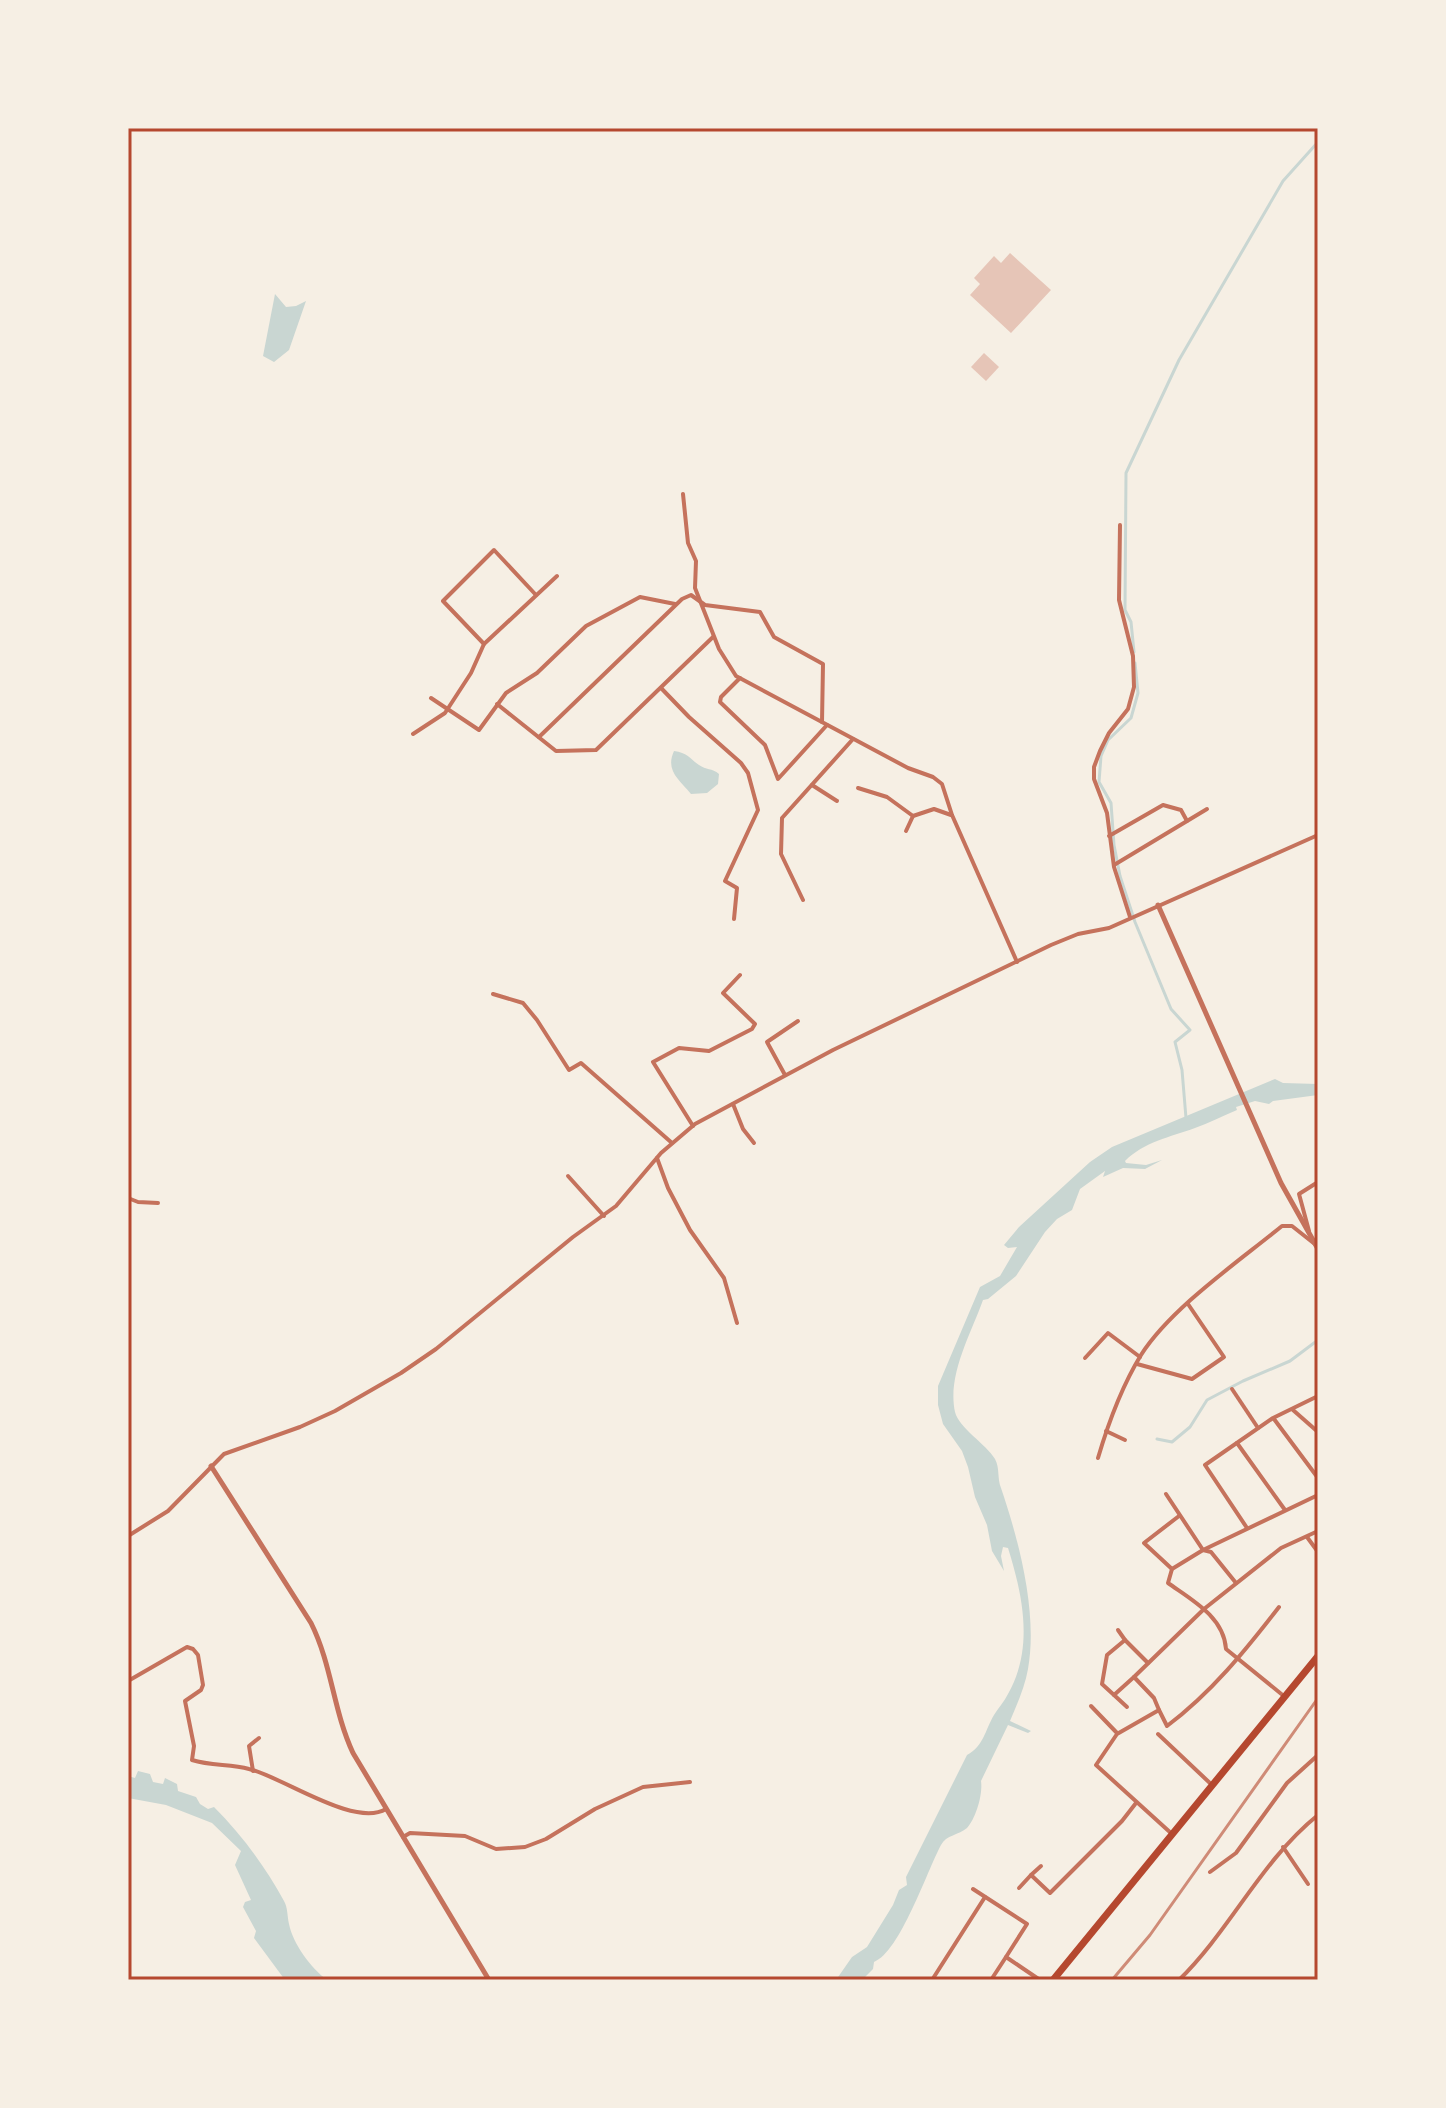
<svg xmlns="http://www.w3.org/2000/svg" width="1446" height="2108" viewBox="0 0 1446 2108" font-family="'Sofia Sans Condensed',sans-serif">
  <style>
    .water { fill: #c9d6d2 }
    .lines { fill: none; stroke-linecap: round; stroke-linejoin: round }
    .stream { stroke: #c9d6d2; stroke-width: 3 }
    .building { fill: #e6c5b7 }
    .minor { stroke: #c5725c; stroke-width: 4 }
    .tertiary { stroke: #c5725c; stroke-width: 5 }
    .trunk { stroke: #b5482f; stroke-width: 7 }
    .rail { stroke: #cf8b77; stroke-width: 3 }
    .neatline { fill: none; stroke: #b5482f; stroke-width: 3 }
  </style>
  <rect width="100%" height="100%" fill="#f6efe4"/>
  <g class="water">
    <polygon points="275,294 286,307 296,306 306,301 289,350 274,362 263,356"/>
    <path d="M674,751c14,2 15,7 25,14 7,5 13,3 20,9l-1,10 -11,9 -16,1c-12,-15 -26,-23 -17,-43z"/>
    <path d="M1275,1079l8,4 35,1v11l-45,6 -4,3 -14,-3 -19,6 1,3c-15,6 -28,13 -42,18 -25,9 -51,14 -70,33l1,2 20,2 16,-5 -17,9 -22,-1 -20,9 2,-6 -25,18 -8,21 -15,9 -12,13 -29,44 -28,23 -5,1c-12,34 -36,75 -28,112 4,16 31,32 40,47 5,9 2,19 6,29 18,53 37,125 27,181 -3,18 -11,35 -18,52l21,10 -3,2 -20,-8 -27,56c2,13 -5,37 -14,47 -8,7 -21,7 -26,17 -14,26 -41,107 -67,117l-1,7 -11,11h-26l16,-23 15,-10 26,-42 6,-15 8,-5 -1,-8 61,-122c17,-9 18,-25 27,-40 4,-7 10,-13 14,-21 26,-46 15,-98 0,-146l-5,-1 -2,9 3,15 -12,-20 -5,-26 -12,-28 -7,-30 -6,-16 -19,-27 -5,-19v-19l42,-99 20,-11 17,-29 -9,1 -4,-3 15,-18 71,-65 22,-15z"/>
    <path d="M138,1771l12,3 3,8 10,2 2,-6 12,6 1,7 18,6 4,7 8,5 6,-2c27,27 51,59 70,94 4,7 3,15 5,23 4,20 22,44 38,56h-42l-31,-42 2,-7 -13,-24 2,-5 6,-2 -16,-35 6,-14 -29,-28 -46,-18 -38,-7v-22l7,2z"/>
  </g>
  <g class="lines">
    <g class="stream">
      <polyline points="1134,652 1131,622 1125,610 1126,473 1179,360 1283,181 1318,142"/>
      <polyline points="1135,663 1138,693 1131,718 1108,740 1101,756 1099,782 1111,803 1114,845 1120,876 1135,922 1171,1009 1190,1030 1175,1042 1182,1070 1186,1118"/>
      <polyline points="1157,1439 1172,1442 1190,1427 1207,1400 1243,1381 1290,1361 1318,1340"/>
    </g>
  </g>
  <g class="building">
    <polygon points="1010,253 1051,290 1011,333 970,295 980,284 974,278 994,256 1001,263"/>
    <polygon points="984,353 999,367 986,381 971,367"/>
  </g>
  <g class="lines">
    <g class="minor">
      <polyline points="683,494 688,543 696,561 695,588 719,649 736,676 908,768 933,777 942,784 952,815 1017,962"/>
      <polyline points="1120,525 1119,600 1133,656 1134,687 1128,709 1109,733 1100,751 1094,767 1094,779 1107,813 1114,867 1130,917"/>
      <polyline points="484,644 443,601 494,550 536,595"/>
      <polyline points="740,678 721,697 720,702 765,745 778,779 827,725"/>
      <polyline points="661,688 689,717 741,763 748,773 758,810 725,881 737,888 734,919"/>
      <polyline points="431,698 479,730 506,693 537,673 586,626 640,597 675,604"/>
      <polyline points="497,704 556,751 596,750 713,637"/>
      <polyline points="413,734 445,713 471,673 484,644 557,576"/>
      <polyline points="539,737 682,599 691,595 705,605 760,612 774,637 823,664 822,722"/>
      <polyline points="812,785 837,801"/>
      <polyline points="858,788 887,797 913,816"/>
      <polyline points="906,831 913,816 934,809 951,815"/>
      <polyline points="1109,836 1163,805 1181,810 1187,821"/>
      <polyline points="1114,865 1207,809"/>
      <polyline points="803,900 781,854 782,818 853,739"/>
      <polyline points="493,994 523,1003 537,1020 569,1070 581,1063 672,1143"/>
      <polyline points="785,1075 767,1042 798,1021"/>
      <polyline points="733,1104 743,1129 754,1143"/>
      <polyline points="693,1126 653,1062 679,1048 709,1051 752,1029 755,1024 723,993 740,975"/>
      <polyline points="657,1158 668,1188 690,1230 724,1278 737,1323"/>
      <polyline points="568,1176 604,1216"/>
      <polyline points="128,1198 138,1202 158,1203"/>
      <polyline points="1309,1231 1299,1194 1318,1182"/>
      <polyline points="1085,1358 1108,1333 1140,1357"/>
      <polyline points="1137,1364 1192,1379 1224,1357 1188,1304"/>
      <polyline points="1232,1389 1258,1428"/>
      <polyline points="1293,1410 1318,1432"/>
      <polyline points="1274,1419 1318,1478"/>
      <polyline points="1106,1431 1125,1440"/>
      <polyline points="1237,1443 1285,1510"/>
      <path d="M1098,1458c10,-34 24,-72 43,-103 30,-47 97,-93 141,-129h10l24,19 2,-1"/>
      <polyline points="1166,1494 1203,1550 1211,1552 1236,1583"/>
      <polyline points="1247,1528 1205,1465 1273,1418 1318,1396"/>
      <polyline points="128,1536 168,1511 224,1454 300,1427 335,1411 401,1373 436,1349 573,1237 616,1206 661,1153 695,1124 833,1050 1051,945 1078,934 1109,928 1318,835"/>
      <polyline points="1307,1537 1318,1552"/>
      <polyline points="1172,1569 1144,1543 1179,1516"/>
      <polyline points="1125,1640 1148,1663"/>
      <path d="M128,1681l59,-34 6,2 5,6 5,30 -2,5 -16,11 9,45 -2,14c19,6 38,4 57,9 34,8 105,59 137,40"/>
      <polyline points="1114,1695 1102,1684 1107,1655 1125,1640 1118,1630"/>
      <path d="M1285,1697l-59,-48c-2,-32 -34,-49 -58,-66l4,-14 31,-19 115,-55"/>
      <polyline points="1091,1706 1117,1733"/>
      <polyline points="1127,1707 1114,1695 1134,1677"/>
      <path d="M1159,1710l8,16c44,-33 78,-75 112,-119"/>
      <polyline points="1158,1734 1212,1785"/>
      <polyline points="253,1771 249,1746 259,1738"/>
      <polyline points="1172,1834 1096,1765 1117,1734 1159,1710 1154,1698 1134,1677 1204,1609 1281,1548 1318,1531"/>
      <polyline points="403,1837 410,1833 465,1836 496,1849 525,1847 546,1839 595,1809 643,1787 690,1782"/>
      <polyline points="1283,1847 1308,1884"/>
      <polyline points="1210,1872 1236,1853 1287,1783 1318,1755"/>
      <polyline points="1031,1875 1041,1866"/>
      <polyline points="1019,1888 1031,1875 1050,1893 1122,1821 1136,1803"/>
      <polyline points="973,1889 1027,1924 1006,1957 1040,1980"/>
      <polyline points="932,1980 985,1897"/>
      <polyline points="991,1980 1006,1957"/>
      <path d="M1179,1980c52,-51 82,-119 139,-165"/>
    </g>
    <g class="tertiary">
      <polyline points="1158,905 1281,1183 1318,1249"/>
      <path d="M211,1466l100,157c21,42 22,87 42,130l136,227"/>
    </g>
    <polyline class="trunk" points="1053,1980 1318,1656"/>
    <polyline class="rail" points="1112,1980 1150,1935 1318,1698"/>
  </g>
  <rect width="1446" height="2108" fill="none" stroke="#f6efe4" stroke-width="260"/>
  <rect x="130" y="130" width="1186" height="1848" class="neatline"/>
</svg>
